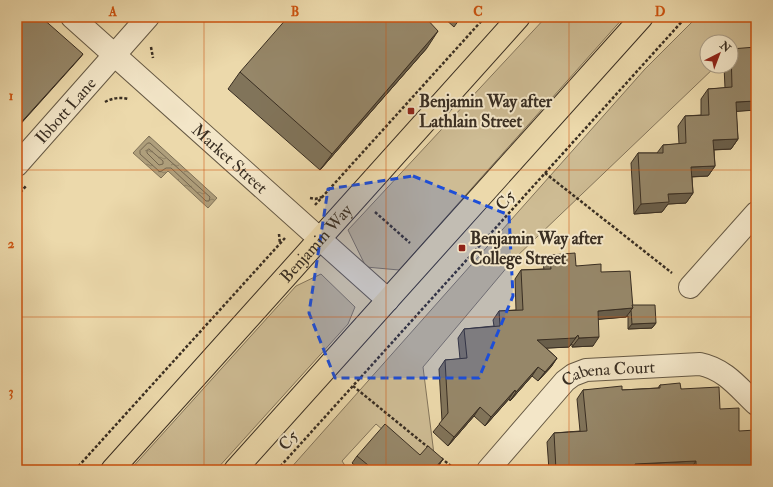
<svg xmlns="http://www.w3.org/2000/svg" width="773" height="487" viewBox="0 0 773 487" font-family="'IM FELL Double Pica',serif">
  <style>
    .green { fill: #cebc94; stroke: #84755b }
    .water { fill: url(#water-ripples); stroke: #807258 }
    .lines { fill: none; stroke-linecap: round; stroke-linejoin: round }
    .shore { stroke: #74664f; stroke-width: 1 }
    .minor-casing { stroke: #665944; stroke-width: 24 }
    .major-casing { stroke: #392e22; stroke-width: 24 }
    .path { stroke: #392e22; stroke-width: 2.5; stroke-dasharray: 3 2; stroke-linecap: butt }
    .minor { stroke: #f3e6c8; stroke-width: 22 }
    .major { stroke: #ecd9ab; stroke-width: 22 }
    .wall { fill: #81745a; stroke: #392e22 }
    .shaded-wall { fill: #695e4a; stroke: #392e22 }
    .building { fill: #968769; stroke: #392e22 }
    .marked { fill: #1d4ed8; fill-opacity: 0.2; stroke: #1d4ed8; stroke-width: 3; stroke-dasharray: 8 5; stroke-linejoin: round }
    .grid { fill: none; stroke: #ce530f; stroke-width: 1; stroke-opacity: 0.55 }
    .poi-dot { fill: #8f2418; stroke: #f3e6c8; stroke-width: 1.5 }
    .labels { text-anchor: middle; stroke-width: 4; stroke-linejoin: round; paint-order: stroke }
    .poi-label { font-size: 17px; font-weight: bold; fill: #392e22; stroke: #f3e6c8; text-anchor: start }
    .street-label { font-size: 17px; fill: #392e22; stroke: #f3e6c8 }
    .neatline { fill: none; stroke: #ce530f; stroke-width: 1.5 }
    .grid-label { font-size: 13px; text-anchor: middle; font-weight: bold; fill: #ce530f }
  </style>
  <defs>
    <pattern id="water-ripples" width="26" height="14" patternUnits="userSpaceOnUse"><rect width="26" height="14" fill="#af9f7c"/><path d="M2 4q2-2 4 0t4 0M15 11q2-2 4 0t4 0" fill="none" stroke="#8f8265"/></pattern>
  </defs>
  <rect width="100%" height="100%" fill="#ecd9ab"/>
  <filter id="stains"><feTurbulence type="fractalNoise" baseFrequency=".005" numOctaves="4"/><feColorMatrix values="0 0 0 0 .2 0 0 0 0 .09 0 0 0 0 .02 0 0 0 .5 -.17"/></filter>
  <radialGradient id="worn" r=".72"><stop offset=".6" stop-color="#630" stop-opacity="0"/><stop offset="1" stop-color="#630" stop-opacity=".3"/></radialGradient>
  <g class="green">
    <polygon points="546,17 624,17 399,270 366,267 348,230"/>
    <polygon points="697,17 756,17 756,55 731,56 731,42 707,42 707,66 716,66 514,259 423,367 436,470 429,470 376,424 342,461 348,470 289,470 645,69"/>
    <polygon points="321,274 355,307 348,324 216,470 130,470 296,286"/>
  </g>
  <polygon class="water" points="149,136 217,198 208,208 168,171 161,178 133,153"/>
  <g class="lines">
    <g class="shore">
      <polygon points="148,143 150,143 210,197 209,201 206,201 171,168 166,168 160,172 140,154 140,151"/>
      <polygon points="149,149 163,161 163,164 159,165 147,153 147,151"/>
    </g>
    <g class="minor-casing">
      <g id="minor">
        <path id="s1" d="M72,17l316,283"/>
        <path id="s2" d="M17,165l131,-148"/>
        <polyline points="690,287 756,213"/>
        <path id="s3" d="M488,470l77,-89 8,-6 13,-5 114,-6c25,5 39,24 56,40"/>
      </g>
    </g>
    <g class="major-casing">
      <g id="major">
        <path id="s4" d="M112,470l407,-453"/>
        <polyline points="235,470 642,17"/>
      </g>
    </g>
    <g class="path">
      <polyline points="151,47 153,58"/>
      <path d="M105,102c7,-4 15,-5 23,-3"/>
      <polyline points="545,173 672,273"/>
      <polyline points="17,196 26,186"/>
      <polyline points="310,198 315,199 322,197"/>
      <polyline points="315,205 485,17"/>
      <polyline points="375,212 410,243"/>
      <polyline points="279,234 280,244"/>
      <polyline points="353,386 429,448"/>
      <polyline points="441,458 456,470"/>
      <polyline points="75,470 285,238"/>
      <polyline points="277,470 686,17"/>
    </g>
    <use href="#minor" class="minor"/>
    <use href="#major" class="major"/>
  </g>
  <g class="wall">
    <polygon points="443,17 461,17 454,27"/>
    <polygon points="756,47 756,110 736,111 738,139 731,149 714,150 715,166 708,176 692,177 693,193 686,203 668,204 662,212 634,214 631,163 638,153 657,153 663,145 679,144 678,126 685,116 701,115 701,99 708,89 725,88 724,66 731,66"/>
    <polygon points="427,48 320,170 228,89 240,72"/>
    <polygon points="550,255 576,266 601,272 632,305 656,323 652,328 628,329 628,316 626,317 598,319 593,346 572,347 572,344 569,347 546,348 557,358 551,367 538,381 532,376 510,401 509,399 485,426 474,416 448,446 433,432 442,421 439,369 445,360 460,359 458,338 464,329 494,326 493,320 499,311 516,310 515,279 521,270 544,269 543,264"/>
    <polygon points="660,385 681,389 720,409 739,431 756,470 549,470 547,442 554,433 580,431 577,399 583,390 622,390 658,388"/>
    <polygon points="420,455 443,459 435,470 360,470 352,463 357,456"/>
  </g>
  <g class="shaded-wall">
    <polygon points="438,31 427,48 320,170 332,154"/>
    <polygon points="83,54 79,59 17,128 17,127"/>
    <polygon points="756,101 756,110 729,112 736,102"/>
    <polygon points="738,139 731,149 706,150 713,140"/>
    <polygon points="715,166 708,176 684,177 691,167"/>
    <polygon points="693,193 686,203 668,204 662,212 634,214 641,204 668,194"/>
    <polygon points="633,308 626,317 592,320 598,311"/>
    <polygon points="656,323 652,328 628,329 632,324"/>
    <polygon points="578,335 569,347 530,349 537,340"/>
    <polygon points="599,337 593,346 572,347 579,338"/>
    <polygon points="557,358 551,367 538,381 545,372"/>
    <polygon points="538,367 532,376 510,401 516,392"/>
    <polygon points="515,390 509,399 485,426 491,417"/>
    <polygon points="480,407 474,416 448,446 454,437"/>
    <polygon points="443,459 438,467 435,470 433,470"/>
    <polygon points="696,461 690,470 608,470 635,464"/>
    <polygon points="723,467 721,470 695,470 696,468"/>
  </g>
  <g class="building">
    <polygon points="17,17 41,17 83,54 17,127"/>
    <polygon points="288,17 425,17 438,31 332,154 240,72"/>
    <polygon points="756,47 756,101 736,102 738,139 713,140 715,166 691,167 693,193 668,194 669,202 641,204 638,153 663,153 663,145 686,143 685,116 709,115 708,89 732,87 731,49"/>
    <polygon points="575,253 576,266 601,264 601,272 630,271 633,308 598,311 599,337 579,338 578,335 575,338 537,340 557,358 545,372 538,367 516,392 515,390 491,417 480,407 454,437 439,424 448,413 445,360 467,358 464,329 500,326 499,311 523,310 521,270 551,269 550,255"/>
    <polygon points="632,305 655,305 656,323 632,324 631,310 633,308"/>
    <polygon points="680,383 681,389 719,387 720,409 739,408 739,431 756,430 756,470 723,470 723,467 696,468 696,461 635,464 635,469 608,470 556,470 554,433 587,431 583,390 622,386 622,390 660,388 660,385"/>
    <polygon points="385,424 420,455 428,446 443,459 433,470 374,470 357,456"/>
  </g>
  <path class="marked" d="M413,176l96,39 4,81 -34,82h-144l-26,-65 19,-124z"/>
  <path class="grid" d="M204,17v453M386,17v453M569,17v453M17,170h739M17,317h739"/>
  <g class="poi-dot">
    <rect x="407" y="107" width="8" height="8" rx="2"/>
    <rect x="458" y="244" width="8" height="8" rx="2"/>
  </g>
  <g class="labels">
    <g class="poi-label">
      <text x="419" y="107">Benjamin Way after<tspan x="419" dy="20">Lathlain Street</tspan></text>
      <text x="470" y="244">Benjamin Way after<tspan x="470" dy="20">College Street</tspan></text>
    </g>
    <g class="street-label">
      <text dy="6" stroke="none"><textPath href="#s2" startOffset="73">Ibbott Lane</textPath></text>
      <text dy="6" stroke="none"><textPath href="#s1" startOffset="212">Market Street</textPath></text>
      <text transform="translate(505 200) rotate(-48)" y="6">C5</text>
      <text dy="6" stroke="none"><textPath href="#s4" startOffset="305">Benjamin Way</textPath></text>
      <text dy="6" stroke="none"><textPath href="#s3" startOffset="163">Cabena Court</textPath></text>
      <text transform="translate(288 440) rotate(-48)" y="6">C5</text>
    </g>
  </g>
  <rect width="773" height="487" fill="none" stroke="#ecd9ab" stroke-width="44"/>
  <g transform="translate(719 54) rotate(42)"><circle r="19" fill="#f3e6c8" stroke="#a99c86"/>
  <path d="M0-3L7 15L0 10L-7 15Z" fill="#8f2418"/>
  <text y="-6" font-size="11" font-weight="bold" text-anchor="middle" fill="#392e22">N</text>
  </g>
  <rect x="22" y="22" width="729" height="443" class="neatline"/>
  <g class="grid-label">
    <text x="113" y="16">A</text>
    <text x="295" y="16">B</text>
    <text x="478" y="16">C</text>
    <text x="660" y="16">D</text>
    <text x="11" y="100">1</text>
    <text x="11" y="248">2</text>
    <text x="11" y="396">3</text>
  </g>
  <rect width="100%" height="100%" filter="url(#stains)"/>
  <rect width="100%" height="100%" fill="url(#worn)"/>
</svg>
